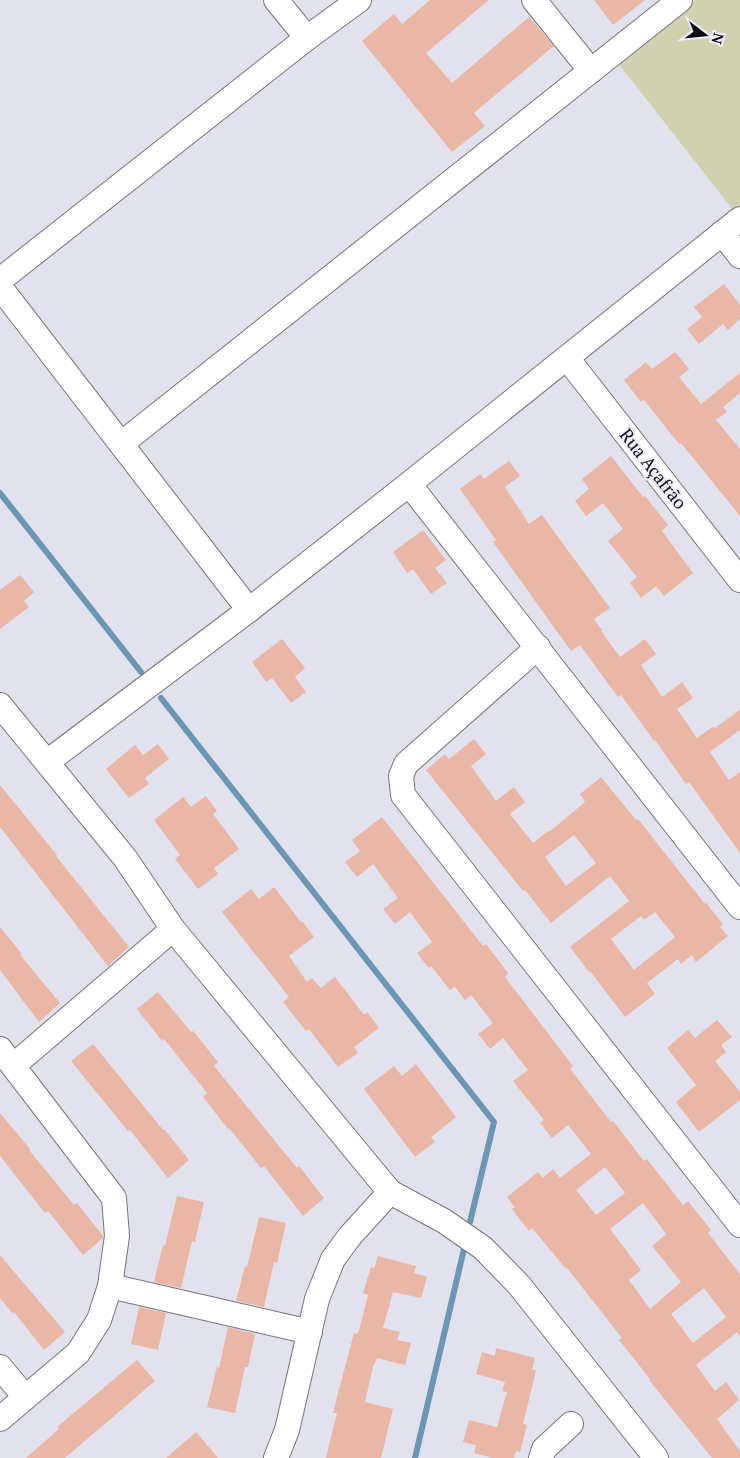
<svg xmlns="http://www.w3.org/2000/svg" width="740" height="1458" viewBox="0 0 740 1458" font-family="'PT Serif',serif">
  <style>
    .green { fill: #d0d2af }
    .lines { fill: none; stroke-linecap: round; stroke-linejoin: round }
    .stream { stroke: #6b96b4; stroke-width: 6 }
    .building { fill: #eab6a5; fill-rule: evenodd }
    .minor-casing { stroke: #75757f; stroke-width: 26 }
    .minor { stroke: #fff; stroke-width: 24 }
    .labels { text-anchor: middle; stroke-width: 4.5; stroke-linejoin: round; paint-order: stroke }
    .street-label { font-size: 18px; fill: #0e0e12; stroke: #efeffc }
  </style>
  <rect width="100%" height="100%" fill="#e2e2ee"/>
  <polygon class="green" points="695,0 740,0 740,205 733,210 618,63"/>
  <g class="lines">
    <g class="stream">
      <polyline points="0,493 141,672"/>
      <polyline points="161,698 494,1122 470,1222"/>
      <polyline points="415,1458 464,1249"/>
    </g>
  </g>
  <g class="building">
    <polygon points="430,0 489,0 426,53 452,83 529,17 554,46 474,113 485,126 452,152 362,41 394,14 402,24"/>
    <polygon points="594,0 645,0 613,25"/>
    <polygon points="724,284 740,305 740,319 728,330 723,324 699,344 687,329 702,317 694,307"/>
    <polygon points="675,352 689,369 679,377 701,404 740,373 740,393 723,407 727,412 716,420 740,449 740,516 681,443 679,444 644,400 641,402 624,380 646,362 652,369"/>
    <polygon points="611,456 643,497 645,496 668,525 662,531 693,573 664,596 656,586 641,598 630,583 637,577 608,541 623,529 603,503 586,516 575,501 589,489 582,479"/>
    <polygon points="509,461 520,476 505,487 529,524 542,515 610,608 594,619 602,630 601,631 620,657 645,639 656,654 641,665 662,697 682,682 693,698 677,709 697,738 714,726 715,728 740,710 740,730 710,752 729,780 740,772 740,853 689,782 686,784 655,740 654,741 621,695 618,697 580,645 571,651 493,542 496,540 460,489 480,474 484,479"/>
    <polygon points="423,530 446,560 435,568 447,583 431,594 413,569 407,573 393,552"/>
    <polygon points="20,575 34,592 24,601 29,607 0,629 0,590"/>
    <polygon points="282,639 305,668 295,677 306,692 291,703 272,678 266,682 252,662"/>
    <path d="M474,739l12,15 -15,12 25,35 18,-14 11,15 -15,12 23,29 15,-12 1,1 36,-30 -5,-8 21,-17 35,43 2,-1 67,85 1,-1 17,21 -3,3 8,9 -32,26 -4,-7 -11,9 -3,-5 -31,24 8,11 -30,23 -35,-46 -1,1 -19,-25 59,-46 -19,-25 -59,47 -26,-33 -2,1 -97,-121 19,-16 4,5zM574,835l22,28 -30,23 -21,-29zM655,912l20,25 -41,33 -23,-31 30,-23 3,4z"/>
    <polygon points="158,744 169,759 145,778 149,784 129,798 106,769 135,745 143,755"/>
    <polygon points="0,785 57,855 56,856 129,947 108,966 0,827"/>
    <polygon points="206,796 217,811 213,814 239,849 214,868 218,874 198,889 175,859 180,855 154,820 183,797 191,807"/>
    <path d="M382,817l101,129 3,-2 22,29 -3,4 68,89 -3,3 41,53 2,-1 31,40 3,-2 36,46 5,-4 23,29 -3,3 32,41v62l-3,-4 -41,33 19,26 11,-9 13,18 -22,19 23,32v7h-28l-63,-78 1,-1 -31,-39 3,-2 -55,-70 -1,1 -34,-41 -3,3 -17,-22 3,-2 -8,-10 31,-25 5,6 10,-9 7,9 31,-24 -23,-29 -16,13 -12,-15 4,-3 -31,-39 15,-11 -25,-32 -13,11 -12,-15 15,-11 -22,-28 -6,5 -10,-13 -5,3 -19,-24 -2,2 -12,-15 15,-11 -22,-30 -15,12 -12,-15 15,-11 -25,-34 -16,13 -12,-15 15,-11 -8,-11zM605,1167l20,26 -29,22 -20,-25zM643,1203l23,31 -14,12 29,36 -31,27 -21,-29 12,-10 -31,-41zM704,1288l22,29 -33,26 -22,-29z"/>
    <polygon points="274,887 301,922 302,921 314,937 289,956 307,982 312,978 321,988 335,977 364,1015 367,1012 379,1028 354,1047 358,1053 338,1067 309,1029 306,1031 283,1002 289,997 222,912 251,889 259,899"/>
    <polygon points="0,927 22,954 20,955 60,1003 39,1022 0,970"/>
    <polygon points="158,992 191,1032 193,1031 218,1062 214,1066 297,1168 299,1166 324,1198 303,1216 264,1166 261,1168 229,1128 228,1129 203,1097 207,1093 164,1039 162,1041 137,1009"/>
    <polygon points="717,1020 732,1037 721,1045 726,1052 715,1061 740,1092 740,1100 699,1132 676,1102 696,1085 667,1048 688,1030 695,1038"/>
    <polygon points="93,1044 163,1130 164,1129 189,1160 168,1178 130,1130 128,1131 71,1061"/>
    <polygon points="416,1064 456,1117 431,1137 435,1142 415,1157 364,1089 394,1066 402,1076"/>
    <polygon points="0,1113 30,1149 29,1150 74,1205 77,1203 103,1236 103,1238 83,1255 48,1211 45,1213 0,1156"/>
    <polygon points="177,1196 204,1202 195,1242 192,1241 181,1288 154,1282 163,1245 165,1246"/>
    <polygon points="259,1217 286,1223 277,1263 274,1262 264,1307 236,1301 245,1266 247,1267"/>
    <polygon points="0,1255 65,1332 44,1350 14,1312 12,1313 0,1298"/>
    <polygon points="378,1256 416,1266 414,1273 427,1277 421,1298 393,1292 383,1328 400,1332 397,1340 411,1343 405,1365 377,1358 373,1367 365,1402 393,1409 381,1458 326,1458 337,1413 333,1413 340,1386 354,1333 358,1334 368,1295 363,1293 371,1267 374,1268"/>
    <polygon points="139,1307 166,1313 158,1350 131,1344"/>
    <polygon points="228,1327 255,1334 248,1367 245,1367 235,1413 207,1407 217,1367 219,1368"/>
    <polygon points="496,1348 535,1358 532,1370 536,1370 523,1424 527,1425 520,1452 516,1451 514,1458 493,1458 474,1453 476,1445 463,1442 469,1420 497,1427 507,1392 502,1391 505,1382 476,1374 482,1352 495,1356"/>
    <polygon points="137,1360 155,1381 65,1458 26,1458 59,1429 57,1427"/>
    <polygon points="196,1432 218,1458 166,1458"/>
  </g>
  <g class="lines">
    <g class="minor-casing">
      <g id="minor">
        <polyline points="276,0 307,38"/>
        <polyline points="534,0 591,71"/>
        <polyline points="722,233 740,256"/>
        <polyline points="0,280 307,38 359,0"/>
        <polyline points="0,287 249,610"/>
        <polyline points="567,358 740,580"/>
        <polyline points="121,444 680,0"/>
        <polyline points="409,484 740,907"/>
        <polyline points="538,647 406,764 401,776 403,795 740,1225"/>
        <polyline points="0,705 125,858 173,929 390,1192 444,1221 483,1248 519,1285 656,1458"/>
        <polyline points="47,762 249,610 409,484 740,219"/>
        <polyline points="0,1049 114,1198 117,1236 110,1286 99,1320 78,1353 0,1419"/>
        <polyline points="13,1066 173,929"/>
        <polyline points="110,1286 310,1332"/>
        <polyline points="0,1367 25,1397"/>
        <polyline points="276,1458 287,1430 317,1299 333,1259 350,1236 390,1192"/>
        <polyline points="541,1458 544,1449 571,1424"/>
      </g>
    </g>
    <use href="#minor" class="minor"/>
  </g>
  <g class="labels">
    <g class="street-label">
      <text transform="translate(653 469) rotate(52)" y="6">Rua Açafrão</text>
    </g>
  </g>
  <g transform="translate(705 35) rotate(106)" stroke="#efeffc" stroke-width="4" paint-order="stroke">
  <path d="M0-4L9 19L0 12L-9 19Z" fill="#0e0e12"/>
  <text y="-8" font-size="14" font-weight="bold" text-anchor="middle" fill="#0e0e12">N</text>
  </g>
</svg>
